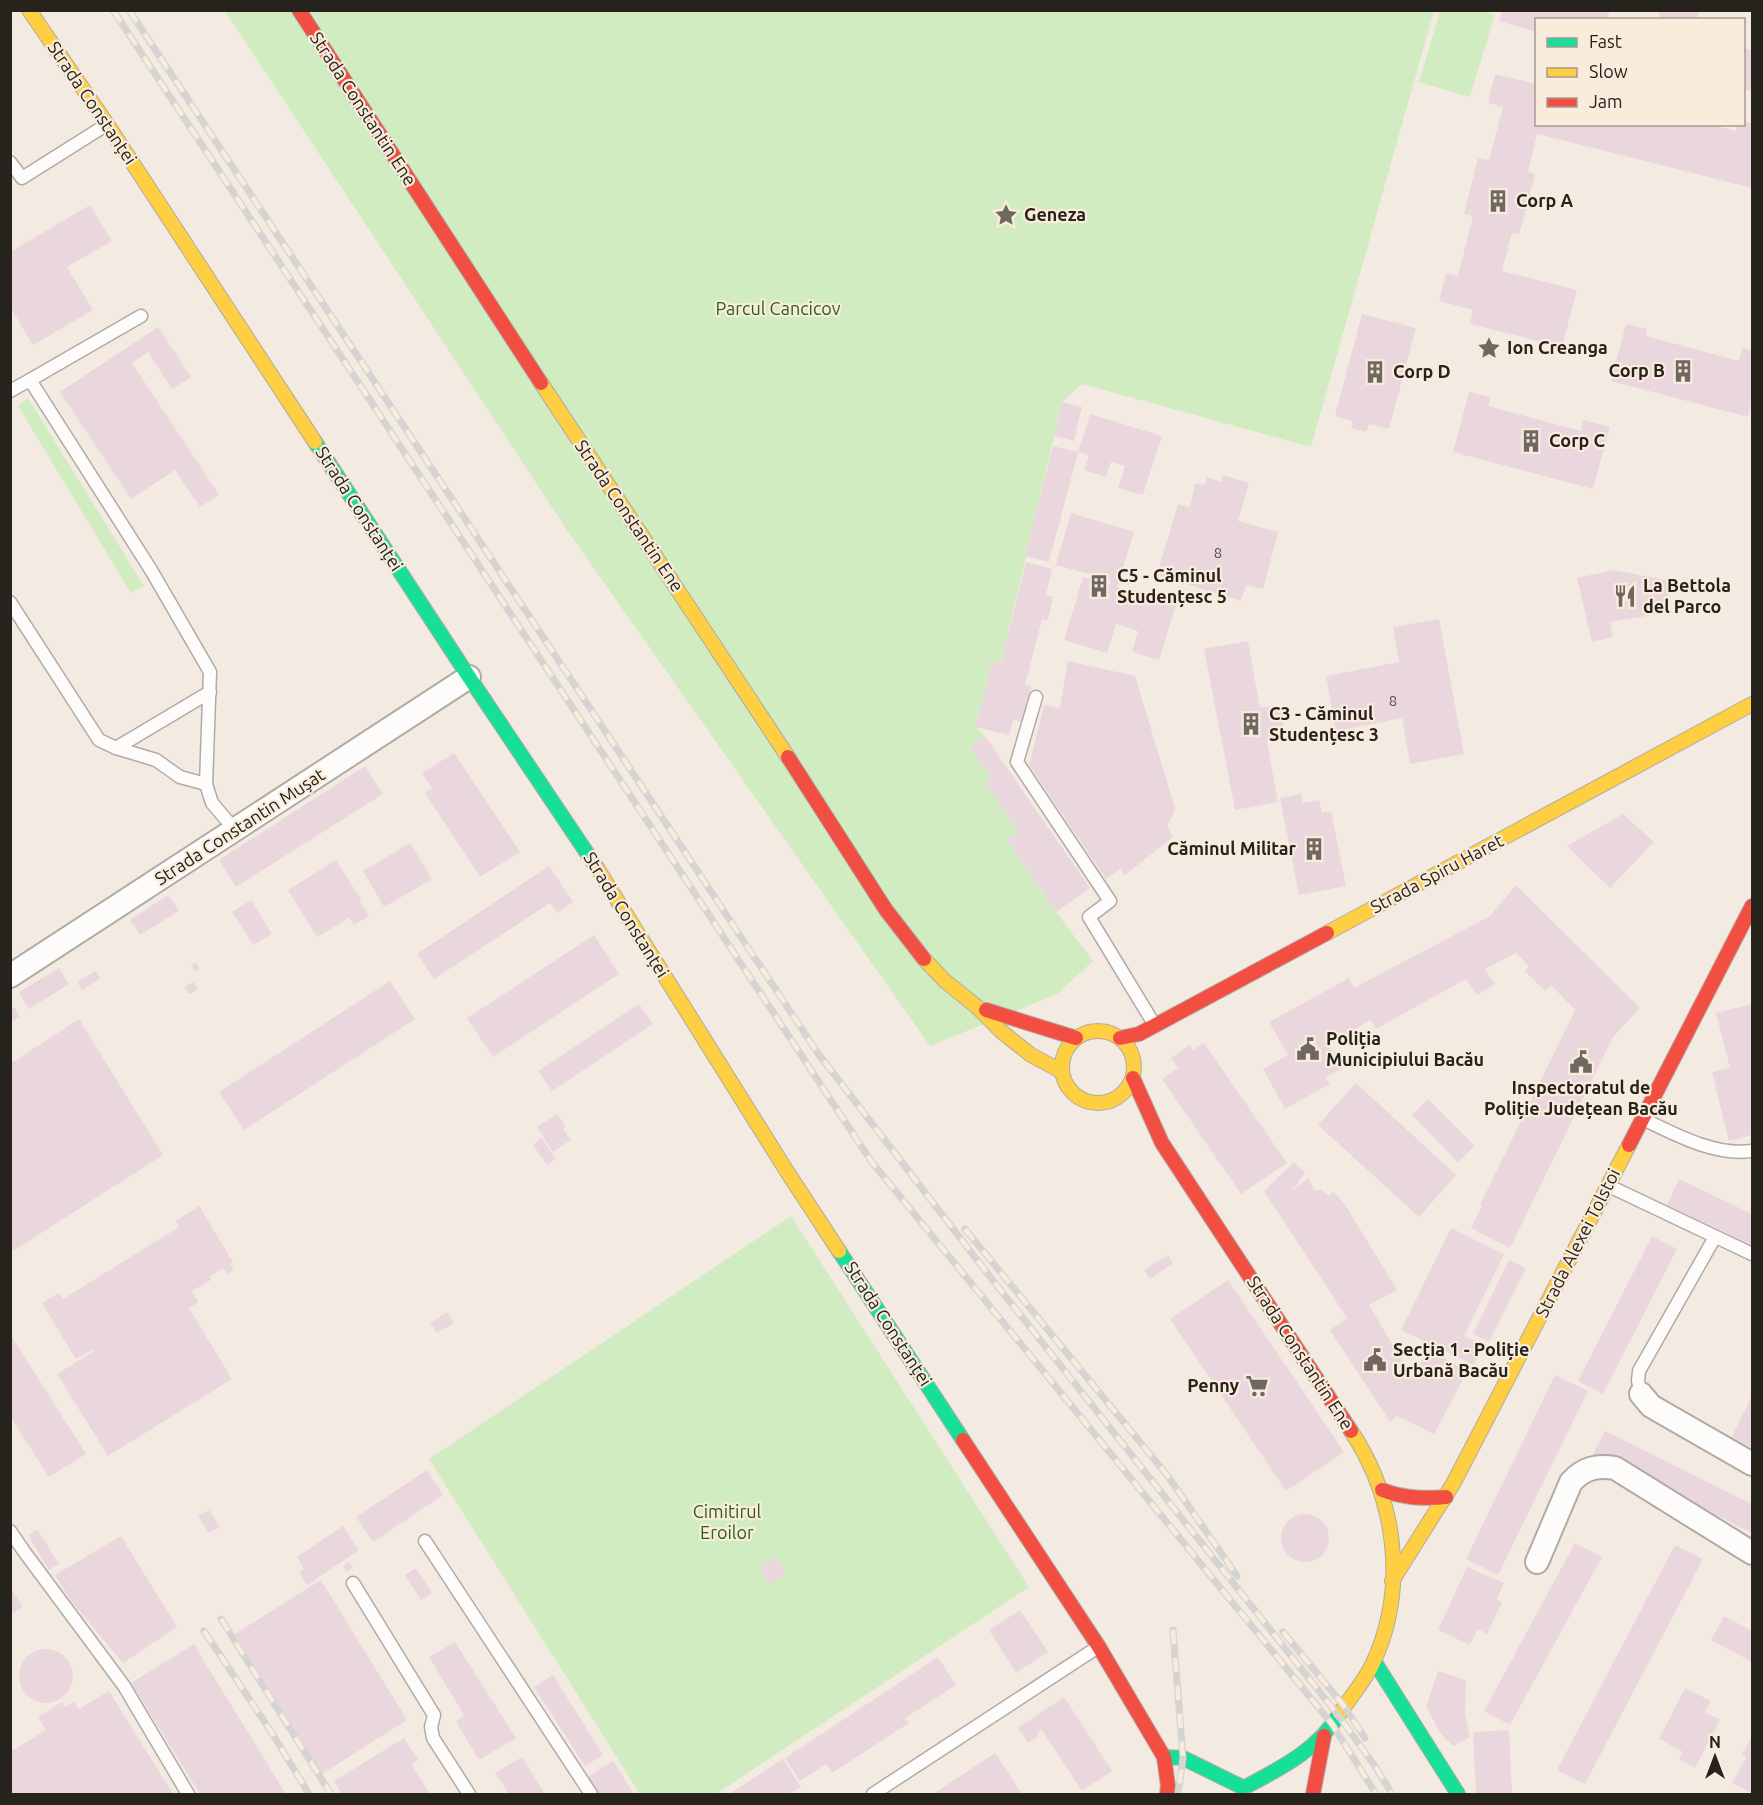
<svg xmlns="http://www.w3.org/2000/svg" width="1763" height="1805" viewBox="0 0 1763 1805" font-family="Ubuntu,sans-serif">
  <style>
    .green { fill: #d1ecc0 }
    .building { fill: #ead7de }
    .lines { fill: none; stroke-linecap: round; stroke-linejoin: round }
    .lane-casing { stroke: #b0aba4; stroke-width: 15 }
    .street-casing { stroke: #b0aba4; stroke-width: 26 }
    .fast-casing { stroke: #b0aba4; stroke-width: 16 }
    .slow-casing { stroke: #b0aba4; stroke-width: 16 }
    .jam-casing { stroke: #b0aba4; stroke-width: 16 }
    .lane { stroke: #fdfcfb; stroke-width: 12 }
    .street { stroke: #fdfcfb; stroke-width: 22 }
    .fast { stroke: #16e098; stroke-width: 14 }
    .slow { stroke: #ffcf43; stroke-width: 14 }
    .jam { stroke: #f24e42; stroke-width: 14 }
    .rail-casing { stroke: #d6d4d2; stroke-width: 7 }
    .rail { stroke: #f9ecdc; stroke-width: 4.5; stroke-dasharray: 14; stroke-linecap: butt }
    .labels { text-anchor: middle; stroke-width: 4.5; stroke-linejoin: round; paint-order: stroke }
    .number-label { font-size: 15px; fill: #574f4c }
    .street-label { font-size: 18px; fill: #26221c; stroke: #f9ecdc }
    .poi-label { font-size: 18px; font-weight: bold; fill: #26221c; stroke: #f9ecdc; text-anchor: start }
    .park-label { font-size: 18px; fill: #2b6016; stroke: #f9ecdc }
  </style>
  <rect width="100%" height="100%" fill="#f3ebe2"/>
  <g class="green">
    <polygon points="225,11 1434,11 1311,447 1082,384 1062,402 1001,663 992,661 975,727 985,736 969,747 991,779 986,783 1019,832 1007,840 1056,912 1093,961 1057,994 930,1046 569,533"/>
    <polygon points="1440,11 1482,11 1495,14 1470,97 1419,82"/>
    <polygon points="28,398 144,586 131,593 18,406"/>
    <polygon points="791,1216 1029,1587 716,1794 640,1794 429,1459"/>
  </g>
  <g class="building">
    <polygon points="1502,10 1610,10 1607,20 1571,20 1562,17 1561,20 1536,20 1536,32 1499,21"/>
    <polygon points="1660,10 1700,10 1697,20 1658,20"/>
    <polygon points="1744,48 1752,51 1752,91 1744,89"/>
    <polygon points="1495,74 1536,84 1536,124 1710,124 1736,131 1737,124 1744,124 1744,121 1752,124 1752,188 1537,134 1528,172 1535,174 1519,235 1512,233 1502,271 1577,290 1562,347 1470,324 1473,310 1439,301 1446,273 1458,276 1473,216 1464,214 1478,158 1489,160 1503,107 1488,103"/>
    <polygon points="90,205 112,241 67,267 93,310 33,345 10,307 10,252"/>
    <polygon points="1362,314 1416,328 1389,429 1369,424 1366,432 1351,428 1353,421 1335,416"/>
    <polygon points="1626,324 1647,329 1646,336 1739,361 1742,348 1752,351 1752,398 1748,417 1611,381"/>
    <polygon points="158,327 191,377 172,389 148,352 132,363 219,495 200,507 175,470 131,499 60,392"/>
    <polygon points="1469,392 1491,397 1488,406 1581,431 1583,420 1610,427 1593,489 1453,452"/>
    <polygon points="1062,402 1082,407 1074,441 1054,436"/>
    <polygon points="1090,414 1162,436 1143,495 1118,488 1125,466 1111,462 1106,477 1084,470 1089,455 1078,452"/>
    <polygon points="1053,446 1078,452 1049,562 1025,556"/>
    <polygon points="1223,475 1249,483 1238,521 1278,532 1263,589 1246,585 1241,601 1157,575 1178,504 1190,507 1195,483 1204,485 1207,477 1221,482"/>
    <polygon points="1071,513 1134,532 1117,587 1176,605 1159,660 1132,652 1138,631 1116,624 1107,653 1064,640 1083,577 1109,585 1111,580 1056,565"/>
    <polygon points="1026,562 1052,569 1046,595 1053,597 1048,620 1042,619 1025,685 1031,686 1022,722 1013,720 1009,735 975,727 992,661 1001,663"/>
    <polygon points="1614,570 1666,580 1671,612 1610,622 1613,637 1592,642 1577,578"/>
    <polygon points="1439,619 1464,754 1410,764 1402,718 1336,731 1326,676 1399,662 1393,627"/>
    <polygon points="1248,641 1260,708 1279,705 1286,739 1267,742 1278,802 1235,810 1204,649"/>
    <polygon points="1068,661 1135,676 1175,808 1173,815 1167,825 1173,837 1125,875 1120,869 1106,879 1029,765 1044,705 1060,708"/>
    <polygon points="985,736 1090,888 1056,912 1007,840 1019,832 985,783 991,779 969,747"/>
    <polygon points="454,753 520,852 480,877 425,793 432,788 422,773"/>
    <polygon points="365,766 383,794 236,887 219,860"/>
    <polygon points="1301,794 1303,803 1319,800 1322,813 1331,811 1346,886 1299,895 1280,798"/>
    <polygon points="1623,814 1654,842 1610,888 1567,846"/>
    <polygon points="410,843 432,879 384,907 363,871"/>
    <polygon points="336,860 362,901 360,902 369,916 354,925 349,918 317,937 288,890"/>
    <polygon points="549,866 573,902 557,913 550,903 434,979 417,954"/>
    <polygon points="1516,885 1640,1008 1613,1037 1510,1248 1471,1228 1482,1206 1480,1205 1575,1010 1551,985 1545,991 1525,971 1529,966 1516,953 1485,969 1495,984 1477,995 1466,979 1376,1029 1371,1020 1328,1044 1342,1068 1326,1077 1330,1084 1285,1109 1263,1069 1288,1055 1269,1022 1349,978 1354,988 1490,916"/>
    <polygon points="168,895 179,911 140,935 130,920"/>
    <polygon points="251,900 272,934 253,945 232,912"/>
    <polygon points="594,935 619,974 493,1057 467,1018"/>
    <polygon points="196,962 200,969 195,971 191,965"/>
    <polygon points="59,968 69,984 29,1009 19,992"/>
    <polygon points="96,971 100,978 82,990 77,982"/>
    <polygon points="390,981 415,1019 244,1130 219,1092"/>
    <polygon points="194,982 198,990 189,994 184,987"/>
    <polygon points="639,1004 653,1024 552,1091 538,1071"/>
    <polygon points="1752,1004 1752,1135 1729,1141 1712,1072 1730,1068 1716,1013"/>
    <polygon points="14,1007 20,1017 10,1023 10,1009"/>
    <polygon points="79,1019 163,1155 10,1253 10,1064"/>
    <polygon points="1204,1043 1287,1163 1241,1194 1162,1079 1178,1068 1171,1058 1190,1045 1193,1050"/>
    <polygon points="1356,1083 1456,1175 1419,1217 1318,1125"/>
    <polygon points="1428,1099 1475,1146 1458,1162 1412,1115"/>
    <polygon points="557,1114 566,1127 563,1129 571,1140 553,1152 537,1127"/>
    <polygon points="542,1138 556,1159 547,1165 533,1145"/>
    <polygon points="1294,1162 1305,1172 1292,1191 1308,1178 1315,1191 1321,1189 1328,1196 1333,1192 1344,1203 1397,1290 1369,1305 1413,1379 1428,1348 1467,1372 1434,1434 1397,1416 1390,1422 1330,1330 1347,1318 1264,1191"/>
    <polygon points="1679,1179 1752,1214 1752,1245 1667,1205"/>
    <polygon points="199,1206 233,1262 230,1264 234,1270 227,1274 224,1268 209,1277 211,1280 192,1291 198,1302 189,1308 232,1379 108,1456 57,1374 94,1351 93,1349 76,1359 42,1303 59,1293 63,1299 179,1227 176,1221"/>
    <polygon points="1451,1228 1504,1254 1464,1336 1484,1345 1474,1365 1401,1330"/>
    <polygon points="1652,1236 1677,1249 1603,1394 1578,1381"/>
    <polygon points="1168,1255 1173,1263 1150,1279 1144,1270"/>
    <polygon points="1509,1260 1526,1268 1489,1342 1473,1334"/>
    <polygon points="1228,1280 1344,1452 1286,1491 1170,1319"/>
    <polygon points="447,1312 454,1323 437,1333 430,1323"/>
    <polygon points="10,1334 86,1454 49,1477 10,1416"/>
    <polygon points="1555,1375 1588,1391 1498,1575 1466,1559"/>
    <polygon points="1752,1396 1752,1452 1730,1440"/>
    <polygon points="1605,1431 1752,1504 1752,1533 1593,1454"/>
    <polygon points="427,1470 443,1495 373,1542 356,1517"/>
    <polygon points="209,1510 220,1527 209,1533 198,1516"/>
    <circle cx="1305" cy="1538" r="24"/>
    <polygon points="343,1526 359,1550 307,1585 299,1572 304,1569 297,1557"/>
    <polygon points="37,1529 59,1564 49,1570 28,1535"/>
    <polygon points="121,1536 177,1627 123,1663 72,1602 55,1575"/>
    <polygon points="1575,1543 1602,1557 1510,1725 1484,1711"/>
    <polygon points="1675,1545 1703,1559 1585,1784 1557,1770"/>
    <polygon points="774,1558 776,1561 778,1559 786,1572 783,1573 784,1576 772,1583 771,1581 768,1582 761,1570 763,1568 762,1566"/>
    <polygon points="349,1562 353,1568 346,1572 343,1566"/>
    <polygon points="1467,1567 1504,1583 1497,1599 1502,1602 1487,1634 1478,1629 1470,1645 1438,1630"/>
    <polygon points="416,1568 432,1593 421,1600 405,1575"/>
    <polygon points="321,1580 407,1720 322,1774 235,1634"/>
    <polygon points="10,1588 23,1607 10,1615"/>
    <polygon points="1020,1610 1048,1652 1016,1673 989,1630"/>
    <polygon points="1724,1616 1752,1631 1752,1662 1711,1640"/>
    <polygon points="455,1642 516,1738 479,1760 456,1722 464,1715 429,1657"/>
    <polygon points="194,1644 204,1661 286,1794 200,1794 131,1683"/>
    <circle cx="46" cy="1676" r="27"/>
    <polygon points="938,1657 956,1685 905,1718 909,1723 832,1773 826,1764 800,1781 785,1758"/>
    <polygon points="1438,1671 1466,1680 1465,1714 1470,1737 1453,1746 1441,1734 1426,1707"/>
    <polygon points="553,1675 603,1755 585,1766 534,1687"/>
    <polygon points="1685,1688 1711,1701 1705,1712 1720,1720 1695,1768 1679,1759 1683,1752 1659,1739"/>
    <polygon points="109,1691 173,1794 10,1794 10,1752 46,1730 38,1717 62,1702 65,1707 74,1702 79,1709"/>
    <polygon points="1064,1697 1112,1771 1082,1791 1042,1730 1037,1733 1038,1736 1028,1743 1018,1728"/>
    <polygon points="1509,1730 1512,1794 1476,1794 1473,1732"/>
    <polygon points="1752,1736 1752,1794 1750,1794 1751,1793 1732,1783 1746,1757 1742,1754"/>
    <polygon points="404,1738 418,1760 411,1764 430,1794 342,1794 334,1781"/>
    <polygon points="995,1753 1022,1794 933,1794"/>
    <polygon points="522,1757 532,1773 545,1794 509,1794 495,1773"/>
    <polygon points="783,1759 801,1787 789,1794 729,1794"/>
    <polygon points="613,1761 634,1794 598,1794 587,1777"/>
  </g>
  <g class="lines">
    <g class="lane-casing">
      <g id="lane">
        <polyline points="10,162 22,178 106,125"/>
        <polyline points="141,316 30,380 151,570 210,672 206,784 212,803 235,830"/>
        <polyline points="10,391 30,380"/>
        <polyline points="10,602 99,740 116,748 210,692"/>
        <polyline points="1036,697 1017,762 1110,901 1089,917 1154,1024"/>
        <polyline points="116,748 156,760 180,777 206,784"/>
        <path d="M1643,1119c33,16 72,37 109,32"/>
        <polyline points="1609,1186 1752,1254"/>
        <polyline points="1641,1394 1638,1381 1639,1371 1715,1237"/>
        <polyline points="10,1531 23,1550 124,1686 188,1794"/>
        <polyline points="425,1541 591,1794"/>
        <polyline points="353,1583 434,1715 431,1727 433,1738 469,1794"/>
        <polyline points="873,1794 1098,1647"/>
      </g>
    </g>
    <g class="street-casing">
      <g id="street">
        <polyline points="10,976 469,677"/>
        <polyline points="1641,1394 1651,1406 1752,1464"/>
        <path d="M1537,1562l34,-80c13,-14 26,-17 44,-14l137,85"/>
      </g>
    </g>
    <g class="fast-casing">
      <g id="fast">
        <polyline points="315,442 469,677 597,868"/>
        <polyline points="839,1251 963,1440"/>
        <polyline points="1374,1661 1458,1794"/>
        <polyline points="1164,1757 1183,1758 1242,1787"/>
        <path d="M1249,1785c36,-19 70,-37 91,-72"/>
      </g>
    </g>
    <g class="slow-casing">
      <g id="slow">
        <polyline points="29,10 107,124 315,442"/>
        <polyline points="541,383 788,757"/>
        <polyline points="597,868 786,1170 839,1251"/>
        <polyline points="1327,933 1752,704"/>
        <polyline points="924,959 945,981 976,1006 1002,1032 1031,1055 1061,1071"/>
        <circle cx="1098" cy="1067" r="36"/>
        <polyline points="1392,1581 1453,1484 1629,1145"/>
        <path d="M1340,1713c11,-17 25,-32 33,-50 35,-75 23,-164 -22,-232"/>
      </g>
    </g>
    <g class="jam-casing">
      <g id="jam">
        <polyline points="299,10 541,383"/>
        <polyline points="788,757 886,910 924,959"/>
        <polyline points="986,1010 1076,1038"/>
        <polyline points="1120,1038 1139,1034 1327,933"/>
        <polyline points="1133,1078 1162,1143 1351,1431"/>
        <polyline points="1629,1145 1752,906"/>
        <polyline points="963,1440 1099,1647 1164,1757 1168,1786 1167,1794"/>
        <path d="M1382,1490c22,8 41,9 64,7"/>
        <polyline points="1313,1794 1324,1736"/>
      </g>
    </g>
    <use href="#lane" class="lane"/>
    <use href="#street" class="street"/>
    <use href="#fast" class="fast"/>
    <use href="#slow" class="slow"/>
    <use href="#jam" class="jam"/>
    <g class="rail-casing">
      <g id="rail">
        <polyline points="113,10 871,1161 1332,1724 1376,1794"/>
        <polyline points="129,10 817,1052 991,1278 1338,1715 1375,1766 1392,1794"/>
        <polyline points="965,1229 1167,1475 1237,1576"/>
        <polyline points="221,1619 331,1794"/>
        <polyline points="1173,1630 1183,1758 1178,1794"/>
        <polyline points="204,1631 272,1733 309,1794"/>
        <polyline points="1283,1632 1344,1706 1365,1738"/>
      </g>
    </g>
    <use href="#rail" class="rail"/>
  </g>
  <defs>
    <g id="building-bare" transform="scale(1.8)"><path d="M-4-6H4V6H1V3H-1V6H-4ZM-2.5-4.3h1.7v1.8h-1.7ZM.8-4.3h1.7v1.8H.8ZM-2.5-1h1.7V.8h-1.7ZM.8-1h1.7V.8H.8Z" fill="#6e6861" stroke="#f9ecdc" stroke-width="2.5" paint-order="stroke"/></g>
    <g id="sight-bare" transform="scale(1.8)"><path d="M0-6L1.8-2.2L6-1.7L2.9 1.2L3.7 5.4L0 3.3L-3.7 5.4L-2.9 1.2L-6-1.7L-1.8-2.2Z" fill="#6e6861" stroke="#f9ecdc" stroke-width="2.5" paint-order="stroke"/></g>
    <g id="restaurant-bare" transform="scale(1.8)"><path d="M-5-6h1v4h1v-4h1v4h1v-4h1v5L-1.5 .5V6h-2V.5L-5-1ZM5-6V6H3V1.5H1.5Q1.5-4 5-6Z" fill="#6e6861" stroke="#f9ecdc" stroke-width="2.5" paint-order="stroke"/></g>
    <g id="civic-bare" transform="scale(1.8)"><path d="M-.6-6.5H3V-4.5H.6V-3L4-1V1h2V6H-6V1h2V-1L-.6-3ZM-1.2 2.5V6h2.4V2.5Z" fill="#6e6861" stroke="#f9ecdc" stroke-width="2.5" paint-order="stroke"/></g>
    <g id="supermarket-bare" transform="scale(1.8)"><path d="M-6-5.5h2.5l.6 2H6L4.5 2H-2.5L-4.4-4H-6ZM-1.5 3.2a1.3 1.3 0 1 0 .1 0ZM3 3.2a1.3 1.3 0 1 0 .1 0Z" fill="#6e6861" stroke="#f9ecdc" stroke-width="2.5" paint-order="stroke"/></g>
  </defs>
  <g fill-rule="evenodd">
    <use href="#building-bare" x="1498" y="201"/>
    <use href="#sight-bare" x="1006" y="215"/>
    <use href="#sight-bare" x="1489" y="348"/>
    <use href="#building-bare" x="1683" y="371"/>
    <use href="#building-bare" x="1375" y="372"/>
    <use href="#building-bare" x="1531" y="441"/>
    <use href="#building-bare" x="1099" y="586"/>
    <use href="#restaurant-bare" x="1625" y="596"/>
    <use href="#building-bare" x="1251" y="724"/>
    <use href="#building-bare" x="1314" y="849"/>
    <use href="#civic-bare" x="1308" y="1049"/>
    <use href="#civic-bare" x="1581" y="1062"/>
    <use href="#civic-bare" x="1375" y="1360"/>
    <use href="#supermarket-bare" x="1257" y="1386"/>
  </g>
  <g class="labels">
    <g class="number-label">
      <text x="1218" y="558">8</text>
      <text x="1393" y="706">8</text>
    </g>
    <g class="street-label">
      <text transform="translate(92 103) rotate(56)" y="6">Strada Constanței</text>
      <text transform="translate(363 109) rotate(57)" y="6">Strada Constantin Ene</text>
      <text transform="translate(359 509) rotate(57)" y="6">Strada Constanței</text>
      <text transform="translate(629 516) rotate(56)" y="6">Strada Constantin Ene</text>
      <text transform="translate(240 827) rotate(-33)" y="6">Strada Constantin Mușat</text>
      <text transform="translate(1437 874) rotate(-28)" y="6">Strada Spiru Haret</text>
      <text transform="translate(626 915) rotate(58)" y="6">Strada Constanței</text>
      <text transform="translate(1578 1243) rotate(-63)" y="6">Strada Alexei Tolstoi</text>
      <text transform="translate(888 1324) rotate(57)" y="6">Strada Constanței</text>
      <text transform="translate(1300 1353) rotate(57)" y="6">Strada Constantin Ene</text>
    </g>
    <g class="poi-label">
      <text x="1516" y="207">Corp A</text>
      <text x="1024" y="221">Geneza</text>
      <text x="1507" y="354">Ion Creanga</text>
      <text x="1665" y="377" text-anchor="end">Corp B</text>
      <text x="1393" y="378">Corp D</text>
      <text x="1549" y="447">Corp C</text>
      <text x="1117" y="582">C5 - Căminul<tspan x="1117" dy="21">Studențesc 5</tspan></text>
      <text x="1643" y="592">La Bettola<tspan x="1643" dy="21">del Parco</tspan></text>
      <text x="1269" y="720">C3 - Căminul<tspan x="1269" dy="21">Studențesc 3</tspan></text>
      <text x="1296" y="855" text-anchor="end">Căminul Militar</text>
      <text x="1326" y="1045">Poliția<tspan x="1326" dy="21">Municipiului Bacău</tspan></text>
      <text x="1581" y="1094" text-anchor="middle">Inspectoratul de<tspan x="1581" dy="21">Poliție Județean Bacău</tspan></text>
      <text x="1393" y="1356">Secția 1 - Poliție<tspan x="1393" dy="21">Urbană Bacău</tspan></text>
      <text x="1239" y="1392" text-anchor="end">Penny</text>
    </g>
    <g class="park-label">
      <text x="778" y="315">Parcul Cancicov</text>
      <text x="727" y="1518">Cimitirul<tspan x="727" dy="21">Eroilor</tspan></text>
    </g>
  </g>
  <rect width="1763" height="1805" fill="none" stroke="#26221c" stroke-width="24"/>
  <rect x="1535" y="18" width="210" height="108" fill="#f9ecdc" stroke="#a59b8f" stroke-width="1.5"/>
  <rect x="1547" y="38" width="30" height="9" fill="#16e098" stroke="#a59b8f" stroke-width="1.5"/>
  <text x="1589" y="48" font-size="18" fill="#26221c">Fast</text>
  <rect x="1547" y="68" width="30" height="9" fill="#ffcf43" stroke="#a59b8f" stroke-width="1.5"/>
  <text x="1589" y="78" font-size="18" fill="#26221c">Slow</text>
  <rect x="1547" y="98" width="30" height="9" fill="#f24e42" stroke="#a59b8f" stroke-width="1.5"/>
  <text x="1589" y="108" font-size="18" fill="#26221c">Jam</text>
  <g transform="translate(1715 1757)" stroke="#f9ecdc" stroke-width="4.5" paint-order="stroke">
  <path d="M0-4.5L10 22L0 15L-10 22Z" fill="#26221c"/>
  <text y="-9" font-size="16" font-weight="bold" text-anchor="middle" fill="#26221c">N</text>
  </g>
</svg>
